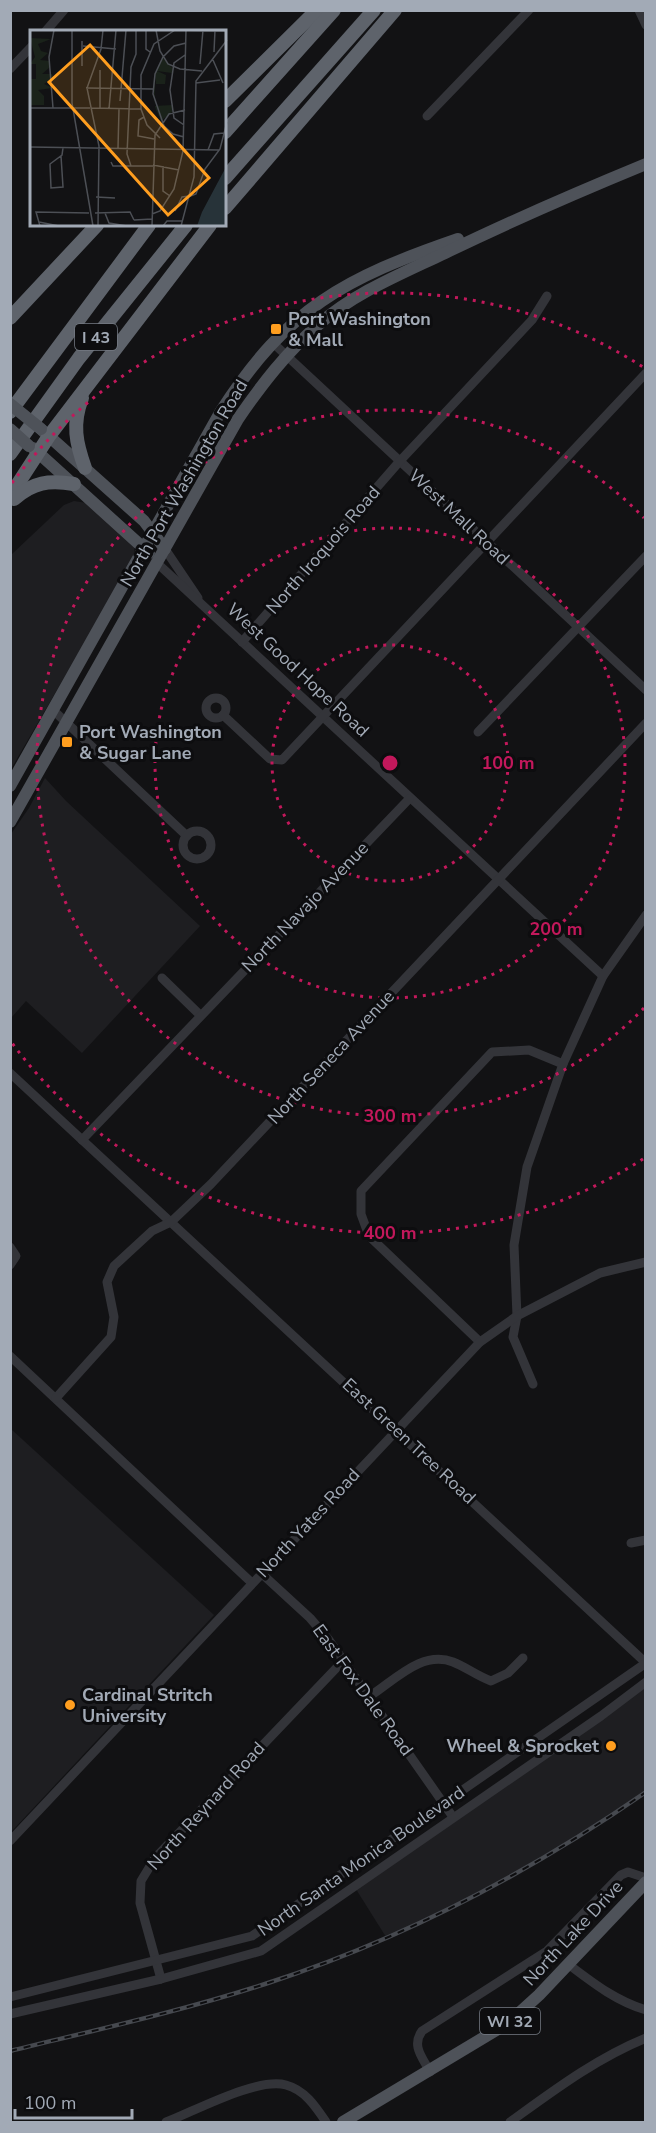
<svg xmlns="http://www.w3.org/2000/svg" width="656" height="2133" viewBox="0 0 656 2133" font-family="'Nunito Sans',sans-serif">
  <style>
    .built { fill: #1e1e21 }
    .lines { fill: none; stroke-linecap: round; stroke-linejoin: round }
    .minor { stroke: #333439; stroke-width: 9 }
    .major { stroke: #4e5259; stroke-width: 12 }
    .highway { stroke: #5e636b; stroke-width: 14 }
    .rail-casing { stroke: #46494f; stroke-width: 4.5 }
    .rail { stroke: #0d0d0f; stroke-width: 2; stroke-dasharray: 7; stroke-linecap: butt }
    .major-bridge { stroke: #4e5259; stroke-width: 12 }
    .ring { fill: none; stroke: #c2185b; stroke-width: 3; stroke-dasharray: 3 6 }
    .poi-dot { fill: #ff9e1f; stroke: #0d0d0f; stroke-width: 2 }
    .labels { text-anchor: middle; stroke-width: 6; stroke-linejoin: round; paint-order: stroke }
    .shield { fill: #0d0d0f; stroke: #757b84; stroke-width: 1.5 }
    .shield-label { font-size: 16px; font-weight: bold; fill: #a2aab6 }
    .poi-label { font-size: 18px; font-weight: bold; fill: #a2aab6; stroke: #0d0d0f; text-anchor: start }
    .street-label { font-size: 18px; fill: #a2aab6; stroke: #0d0d0f }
    .inset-road { fill: none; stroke: #4c4f55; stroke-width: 1.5 }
    .view { fill: #ff9e1f; fill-opacity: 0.15; stroke: #ff9e1f; stroke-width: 3 }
    .inset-edge { fill: none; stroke: #a2aab6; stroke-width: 3 }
    .centre { fill: #c2185b; stroke: #0d0d0f; stroke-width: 3 }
    .ring-label { font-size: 18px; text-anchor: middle; font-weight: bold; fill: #c2185b; stroke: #0d0d0f; stroke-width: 6; stroke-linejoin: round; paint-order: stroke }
  </style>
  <rect width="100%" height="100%" fill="#121214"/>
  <g class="built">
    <polygon points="74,501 87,503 134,547 135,556 11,769 11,555 64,505"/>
    <polygon points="45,778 66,801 200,926 82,1053 26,1001 11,1018 11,834 29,808"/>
    <polygon points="11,1429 214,1615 11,1832 10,1832"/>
    <polygon points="645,1682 645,1792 544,1858 425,1920 386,1937 354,1886"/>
  </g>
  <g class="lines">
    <g class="minor">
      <polyline points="639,10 646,25"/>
      <polyline points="45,32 64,10"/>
      <polyline points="10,69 32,46"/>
      <polyline points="427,116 529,10"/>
      <polyline points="273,343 646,690"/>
      <polyline points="165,549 198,598"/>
      <polyline points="157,563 603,976"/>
      <polyline points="242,642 399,462 532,320 547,296"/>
      <circle cx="216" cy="708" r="10"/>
      <polyline points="53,710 187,836"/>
      <polyline points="223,715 270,759 282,760 646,373"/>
      <polyline points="478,732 646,556"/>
      <circle cx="197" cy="845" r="14"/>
      <polyline points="162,978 200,1015"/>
      <polyline points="10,1073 646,1663"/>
      <polyline points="82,1140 409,799"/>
      <polyline points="10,1247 16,1256 10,1265"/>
      <polyline points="480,1342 369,1236 361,1214 361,1191 492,1052 529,1050 563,1064"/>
      <polyline points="10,1356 252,1583"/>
      <polyline points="533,1384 513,1337 517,1316 514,1245 527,1167 563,1064 603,976 646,915"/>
      <polyline points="56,1398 111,1337 114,1317 107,1282 114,1266 152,1231 171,1222 211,1184 646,723"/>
      <polyline points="631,1543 646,1540"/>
      <polyline points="261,1573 310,1618 329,1640 453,1817"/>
      <path d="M370,1696c25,-16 52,-46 83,-34 13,5 24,14 38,19l17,-8 15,-15"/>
      <polyline points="10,1841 480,1342 517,1316 600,1273 646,1262"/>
      <path d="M568,1964c25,19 48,37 78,46"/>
      <polyline points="161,1979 140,1903 141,1881 155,1858 344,1660"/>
      <polyline points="10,1997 252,1936 646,1663"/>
      <polyline points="10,2014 161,1979 261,1951 601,1716 646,1682"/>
      <path d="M430,2072c-7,-14 -19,-26 -8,-41l125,-80 74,-76 7,-3 18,6"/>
      <path d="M166,2122c29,-11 91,-45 120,-37 19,5 30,22 40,37"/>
      <path d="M510,2122c43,-31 85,-63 136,-84"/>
    </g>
    <g class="major">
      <polyline points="42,430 144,521 165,549"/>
      <polyline points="33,448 149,553"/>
      <path d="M10,786l211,-375c66,-103 124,-133 237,-172"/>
      <path d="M10,822l228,-403c24,-35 48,-66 80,-94 36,-32 83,-51 127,-72 66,-32 133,-61 201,-89"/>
      <polyline points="343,2122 508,2023 539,1995 646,1882"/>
    </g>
    <g class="highway">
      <polyline points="225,101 317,10"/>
      <polyline points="225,132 334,10"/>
      <polyline points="225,178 374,10"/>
      <polyline points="225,208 395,10"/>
      <polyline points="10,318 97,225"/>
      <path d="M82,398c-10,26 -6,45 3,70"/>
      <polyline points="10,412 149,225"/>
      <polyline points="10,454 79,358 186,225"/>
      <polyline points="10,496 49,436 210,225"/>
      <path d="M14,499c19,-17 35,-19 60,-15"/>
    </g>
    <g class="rail-casing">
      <path id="rail" d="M10,2051c86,-21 172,-40 255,-67 136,-44 264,-111 381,-192"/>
    </g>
    <use href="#rail" class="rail"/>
    <g class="major-bridge">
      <polyline points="10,404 41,429"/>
      <polyline points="10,429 29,446"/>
    </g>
  </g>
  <g class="ring">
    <circle cx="390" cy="763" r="118"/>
    <circle cx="390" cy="763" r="235"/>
    <path d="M644 1008A353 353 0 1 1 644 518"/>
    <path d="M643 1159A470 470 0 0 1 12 1043M12 483A470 470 0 0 1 643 367"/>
  </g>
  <g class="poi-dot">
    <rect x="270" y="323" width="12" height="12" rx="3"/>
    <rect x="61" y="736" width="12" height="12" rx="3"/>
    <circle cx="70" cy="1705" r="6"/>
    <circle cx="611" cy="1746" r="6"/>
  </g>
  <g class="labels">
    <g class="shield">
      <rect x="75" y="324" width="42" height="26" rx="4.5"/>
      <rect x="480" y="2008" width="60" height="26" rx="4.5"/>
    </g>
    <g class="shield-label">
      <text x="96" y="343">I 43</text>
      <text x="510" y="2027">WI 32</text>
    </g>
    <g class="poi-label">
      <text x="288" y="325">Port Washington<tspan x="288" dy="21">&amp; Mall</tspan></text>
      <text x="79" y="738">Port Washington<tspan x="79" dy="21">&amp; Sugar Lane</tspan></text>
      <text x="82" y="1701">Cardinal Stritch<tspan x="82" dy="21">University</tspan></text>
      <text x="599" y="1752" text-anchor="end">Wheel &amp; Sprocket</text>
    </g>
    <g class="street-label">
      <text transform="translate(184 483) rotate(-60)" y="6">North Port Washington Road</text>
      <text transform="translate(459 517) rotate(43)" y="6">West Mall Road</text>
      <text transform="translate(323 550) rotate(-49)" y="6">North Iroquois Road</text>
      <text transform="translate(298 670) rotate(43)" y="6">West Good Hope Road</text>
      <text transform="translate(305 907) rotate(-46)" y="6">North Navajo Avenue</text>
      <text transform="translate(331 1057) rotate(-47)" y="6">North Seneca Avenue</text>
      <text transform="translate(409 1441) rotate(43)" y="6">East Green Tree Road</text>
      <text transform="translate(308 1523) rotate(-47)" y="6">North Yates Road</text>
      <text transform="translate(363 1690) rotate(54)" y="6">East Fox Dale Road</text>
      <text transform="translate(206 1806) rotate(-48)" y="6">North Reynard Road</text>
      <text transform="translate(361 1861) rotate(-35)" y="6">North Santa Monica Boulevard</text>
      <text transform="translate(573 1933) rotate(-47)" y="6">North Lake Drive</text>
    </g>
  </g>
  <g transform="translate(30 30)">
    <rect width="196" height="196" fill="#121214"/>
    <path d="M0,8l21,1 -13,5 3,7 7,2 -8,7 9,1 1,6 -8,7h10l1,3 -9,7 9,4 -15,2 6,6v9h-14v-26h6v-15h-6l5,-7zM133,28l10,11 -1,4 -15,-2 9,4 -1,9h-9l-1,-10v32l17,-1v7l-11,9 -6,-14 -1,-19v-10l2,-7z" fill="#1a221a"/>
    <path d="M196,137v59h-29l5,-14z" fill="#273339"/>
    <path class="inset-road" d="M42,0v73l21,123M116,0v19l4,3M126,0l4,21 8,13 12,5 22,2M144,0l53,1M53,16l33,3M184,22l1,-22M183,30l10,23M170,34l3,-34M52,36v-25M70,40v39M166,53l24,-3M56,58l67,1M90,71l6,-71M0,78h60M23,78l-4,-51 5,-27M61,78l50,1M79,79l7,-79M114,87l-5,3 -1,16 16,3M154,95l-10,-7 -4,-28 4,-27 11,-8M154,107l-11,-3 -9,-8 -11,-32 2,-20 8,-17 11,-11 12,-3M130,108l-13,-13 -6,-16v-34l13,-31 21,-14M0,117l189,3M88,118l1,-39M178,120l6,-16 10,-1M31,126l2,31 -12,1 -1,-24 12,-9 1,-7M81,132l2,4h40M123,135l26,5M101,136l-4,-12 4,-87 5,-13v-24M133,136v25l7,5M66,167l19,1M158,167l8,-3 9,-25 15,-20 7,-27M145,181l7,-14 7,-1M65,183l35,-1 4,8M75,183l4,10 18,3M122,184l8,-3 14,-22 9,-38 3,-121M104,190l18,-1M9,192l20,4M10,196l-4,-14 53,1M68,196l1,-80 -12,-58 14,-39 2,-19M122,196l3,-91 14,-21 16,-4M133,196l4,-5h15M151,196l13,-49 2,-96 31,-41"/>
    <path class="view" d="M60,15l119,133 -41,37 -119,-133z"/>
    <rect width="196" height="196" class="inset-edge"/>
  </g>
  <circle cx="390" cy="763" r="9" class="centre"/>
  <g class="ring-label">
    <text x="508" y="769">100 m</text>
    <text x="556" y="935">200 m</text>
    <text x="390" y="1122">300 m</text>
    <text x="390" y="1239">400 m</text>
  </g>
  <rect width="656" height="2133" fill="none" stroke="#a2aab6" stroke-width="24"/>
  <path d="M15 2109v9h117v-9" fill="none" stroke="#a2aab6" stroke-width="3"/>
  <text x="24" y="2109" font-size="18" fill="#a2aab6" stroke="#0d0d0f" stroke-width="4.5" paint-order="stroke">100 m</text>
</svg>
